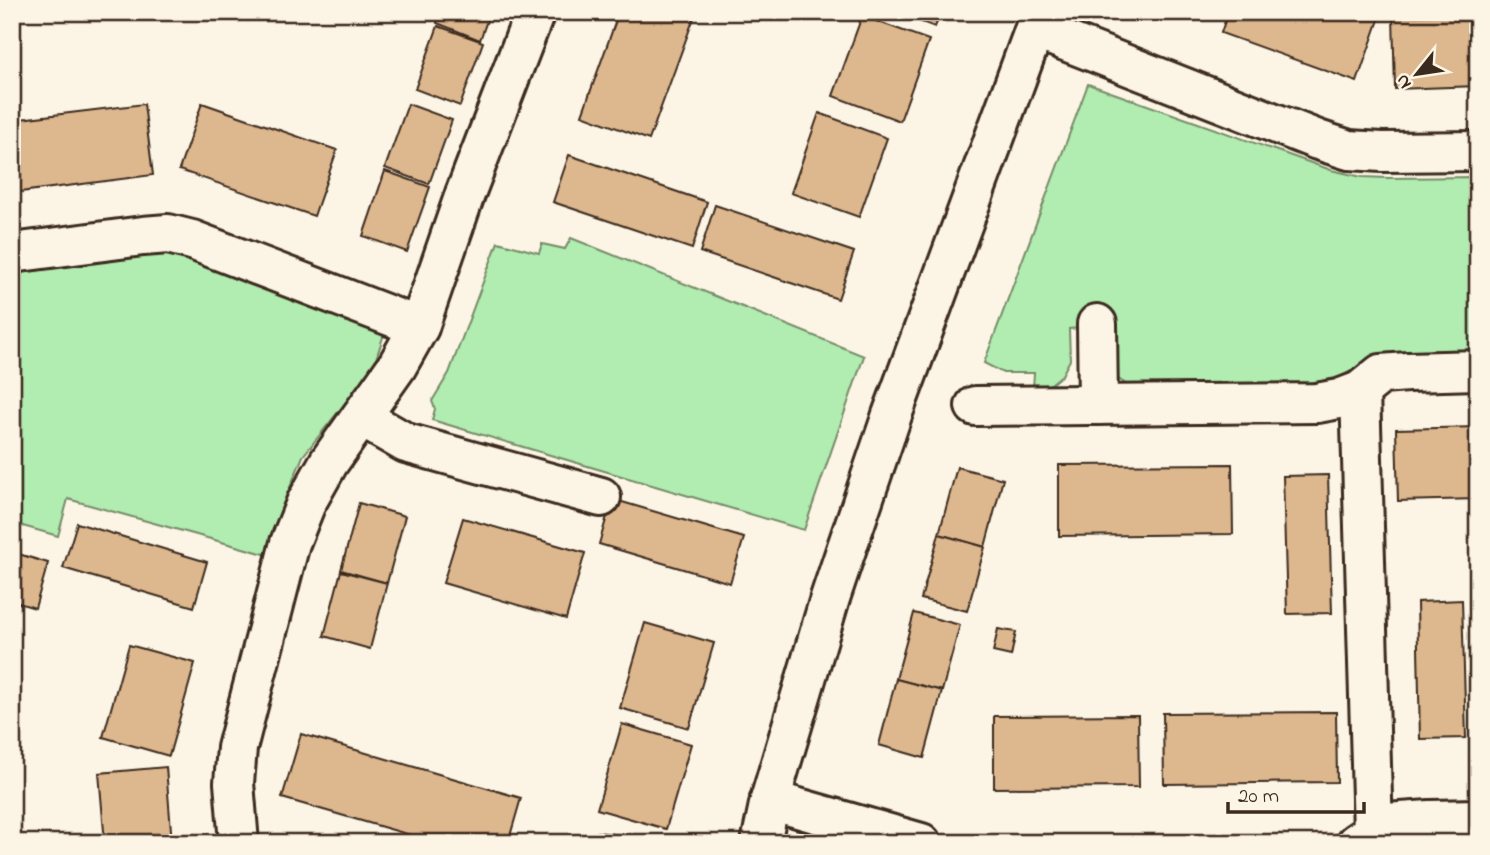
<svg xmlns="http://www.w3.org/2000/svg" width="1490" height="855" viewBox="0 0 1490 855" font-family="'Indie Flower',sans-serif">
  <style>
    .green { fill: #b1ecb1; stroke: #768b68; stroke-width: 2 }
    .building { fill: #ddb78e; stroke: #3b2a1e; stroke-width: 2 }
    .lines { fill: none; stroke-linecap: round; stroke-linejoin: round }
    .minor-casing { stroke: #3b2a1e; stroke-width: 44 }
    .minor { stroke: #fcf5e5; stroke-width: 38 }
  </style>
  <rect width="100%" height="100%" fill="#fcf5e5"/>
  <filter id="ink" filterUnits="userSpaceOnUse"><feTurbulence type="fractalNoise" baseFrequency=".0143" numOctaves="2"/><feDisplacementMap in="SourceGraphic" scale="14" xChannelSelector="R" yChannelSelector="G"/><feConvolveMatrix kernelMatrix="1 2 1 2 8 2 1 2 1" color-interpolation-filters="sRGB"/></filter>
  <g filter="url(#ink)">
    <g class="green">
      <polygon points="1088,84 1331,170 1362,177 1388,178 1478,177 1478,353 1382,354 1329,383 1126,384 1112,375 1104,326 1069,329 1070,360 1062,375 1046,388 1033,389 1034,373 1003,373 984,363"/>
      <polygon points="571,238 864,356 804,530 432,420 435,409 432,401 449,373 498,242 539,253 542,244 565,249"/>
      <polygon points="166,252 192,257 385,331 373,368 303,456 288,492 268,555 68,499 58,536 12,523 12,274"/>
    </g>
    <g class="building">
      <polygon points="440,12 490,12 480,40 437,23"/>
      <polygon points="619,12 696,12 649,140 582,115"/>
      <polygon points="895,12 941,12 935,27"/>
      <polygon points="1228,12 1375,12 1381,14 1357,82 1221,33"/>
      <polygon points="1478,14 1478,86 1395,89 1393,16"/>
      <polygon points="862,16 929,40 900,121 833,96"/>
      <polygon points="438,26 483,42 460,106 415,89"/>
      <polygon points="202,103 337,150 314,216 179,170"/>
      <polygon points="144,104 153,175 12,193 12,120"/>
      <polygon points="408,104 452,120 429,184 385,168"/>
      <polygon points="819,113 887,138 859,217 791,193"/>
      <polygon points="569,155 707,202 692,249 553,202"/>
      <polygon points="385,171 430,187 407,252 363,236"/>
      <polygon points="715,205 854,252 838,299 700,252"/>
      <polygon points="1478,427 1478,499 1398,501 1396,429"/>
      <polygon points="1232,464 1233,534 1059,536 1059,465"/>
      <polygon points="957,467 1003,479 985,547 939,534"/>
      <polygon points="1328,475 1332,613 1287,614 1283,476"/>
      <polygon points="612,499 744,538 730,583 599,544"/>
      <polygon points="359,503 405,516 387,583 341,570"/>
      <polygon points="463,518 585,553 566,619 443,583"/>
      <polygon points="77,523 207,562 194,607 63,568"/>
      <polygon points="939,534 985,547 967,611 921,599"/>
      <polygon points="12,552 48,563 35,608 12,601"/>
      <polygon points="341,571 387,583 370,649 324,636"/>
      <polygon points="1462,600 1466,738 1420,739 1417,602"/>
      <polygon points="914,613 960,625 942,691 896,679"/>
      <polygon points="645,623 714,643 689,728 620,708"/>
      <polygon points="998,629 1016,632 1011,656 993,652"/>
      <polygon points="129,645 195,663 169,756 103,737"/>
      <polygon points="896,679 942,691 924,758 879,745"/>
      <polygon points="1336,712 1337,782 1164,784 1163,713"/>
      <polygon points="1138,715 1139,787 994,788 994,716"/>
      <polygon points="622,724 691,744 666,829 597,809"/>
      <polygon points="301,734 521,798 508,843 438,843 282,798"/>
      <polygon points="166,767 172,843 105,843 99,773"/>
      <polygon points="597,832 668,841 667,843 595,843"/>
    </g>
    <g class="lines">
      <g class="minor-casing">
        <g id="minor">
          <polyline points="1035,29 1318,140 1349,150 1382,152 1478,151"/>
          <polyline points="12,253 143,236 168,234 192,240 419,327"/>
          <polyline points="1097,324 1098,405"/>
          <polyline points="1360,391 1373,832"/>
          <polyline points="975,406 1317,403 1339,399 1360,391 1381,374 1408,372 1478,370"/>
          <polyline points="361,417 406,443 601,497"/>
          <polyline points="770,800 921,843"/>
          <polyline points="239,843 234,783 237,748 290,543 306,503 329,462 397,366 419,327 465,194 535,12"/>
          <polyline points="761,843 770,800 830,598 846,550 892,415 1041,12"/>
          <polyline points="1356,843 1386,823 1430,820 1478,819"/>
        </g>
      </g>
      <use href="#minor" class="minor"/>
    </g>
  </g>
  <rect width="1490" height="855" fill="none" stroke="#fcf5e5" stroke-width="42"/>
  <rect x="21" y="21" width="1448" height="813" fill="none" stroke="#3b2a1e" stroke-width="2.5" filter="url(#ink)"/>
  <g transform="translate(1417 74) rotate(240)" stroke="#fcf5e5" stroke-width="5" paint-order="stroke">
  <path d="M0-5L12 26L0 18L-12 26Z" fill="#3b2a1e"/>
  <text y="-10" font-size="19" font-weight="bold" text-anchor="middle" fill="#3b2a1e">N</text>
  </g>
  <path d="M1228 802v10h136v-10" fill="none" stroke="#3b2a1e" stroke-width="3.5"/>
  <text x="1238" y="802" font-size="21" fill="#3b2a1e" stroke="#fcf5e5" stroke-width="5" paint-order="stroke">20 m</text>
</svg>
